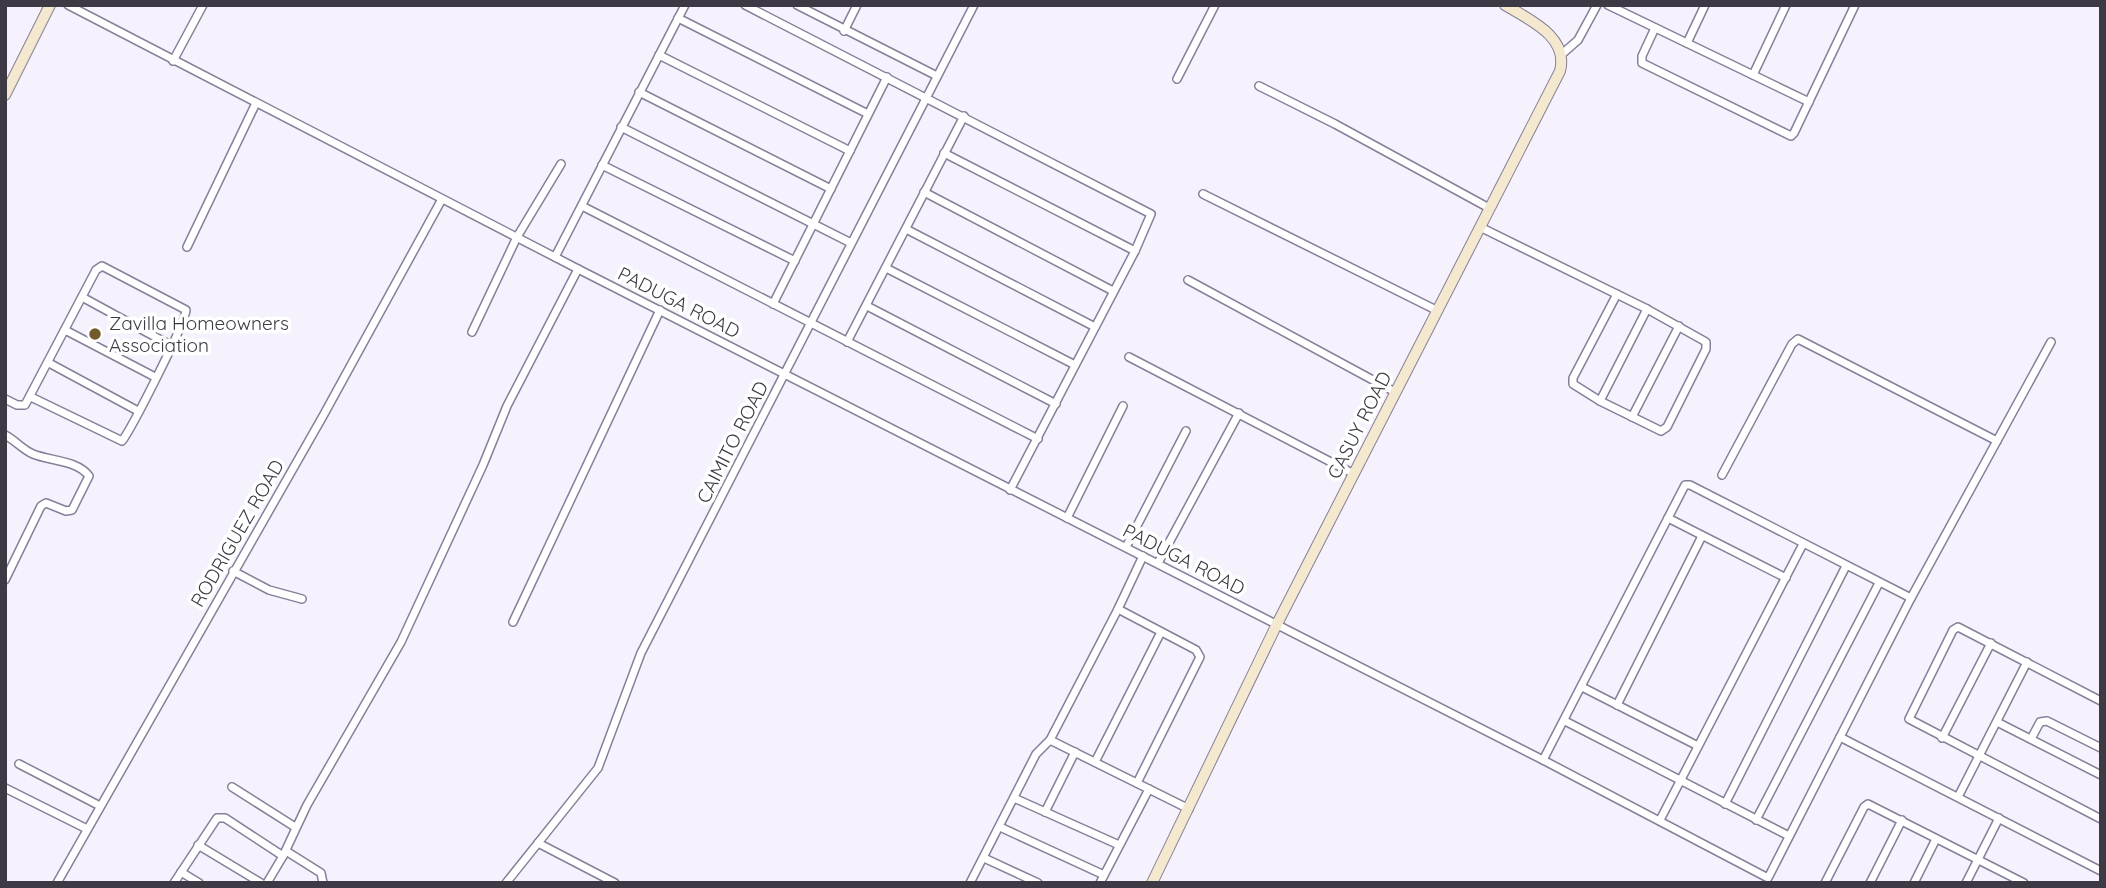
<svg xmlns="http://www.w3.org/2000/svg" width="2106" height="888" viewBox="0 0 2106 888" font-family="Quicksand,sans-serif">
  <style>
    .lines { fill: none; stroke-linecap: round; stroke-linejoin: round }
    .street-casing { stroke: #877f98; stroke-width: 10 }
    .secondary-casing { stroke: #877f98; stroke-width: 12 }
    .street { stroke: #fff; stroke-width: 7 }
    .secondary { stroke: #f4e8cf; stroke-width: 10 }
    .poi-dot { fill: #725b2b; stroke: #fff; stroke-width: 2.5 }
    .labels { text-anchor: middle; stroke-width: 7; stroke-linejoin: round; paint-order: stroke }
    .street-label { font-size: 19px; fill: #3e3a45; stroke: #fff }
    .poi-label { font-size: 19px; fill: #3e3a45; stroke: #fff; text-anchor: start }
  </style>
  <rect width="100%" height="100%" fill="#f5f2fd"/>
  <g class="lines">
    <g class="street-casing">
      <g id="street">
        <polyline points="68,5 578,269 1543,760 1768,878 1911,598 2051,342"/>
        <polyline points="745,5 1151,214 1135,251 1010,490"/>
        <polyline points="797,5 937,76"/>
        <polyline points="1608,5 1809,102"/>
        <polyline points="678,18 868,114"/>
        <polyline points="1655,28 1642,56 1642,63 1791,136 1794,133 1855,5"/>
        <polyline points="844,31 857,5"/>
        <polyline points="1687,43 1705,5"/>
        <polyline points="1562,54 1578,40 1597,5"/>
        <polyline points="659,55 850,151"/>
        <polyline points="173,61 203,5"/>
        <polyline points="1753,75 1786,5"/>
        <polyline points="1177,79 1215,5"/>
        <polyline points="1259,86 1335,124 1489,208"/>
        <polyline points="639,92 831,189"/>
        <polyline points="621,127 851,243"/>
        <polyline points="944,153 1135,251"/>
        <polyline points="602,165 795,261"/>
        <polyline points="924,192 1113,291"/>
        <polyline points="1203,194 1436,310"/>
        <polyline points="582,206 1038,439"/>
        <polyline points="1480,227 1647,309 1706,342 1706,349 1667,427 1661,431 1600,401 1573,384 1573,378 1617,294"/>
        <polyline points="906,229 1095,327"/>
        <polyline points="187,247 256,103"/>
        <polyline points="555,257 685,5"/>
        <polyline points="886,268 1075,365"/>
        <polyline points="1188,280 1395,392"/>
        <polyline points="82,297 172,346"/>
        <polyline points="773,304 887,77"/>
        <polyline points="867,306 1056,404"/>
        <polyline points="65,330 155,377"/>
        <polyline points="472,332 517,237 561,164"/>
        <polyline points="847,342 964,116"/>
        <polyline points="1129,357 1354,474"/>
        <polyline points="49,363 138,411"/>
        <path d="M5,399l12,6h8l71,-135 6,-4 84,44c0,12 -54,118 -64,131l-91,-44"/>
        <polyline points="1600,401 1647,309"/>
        <polyline points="1632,417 1679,326"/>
        <path d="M5,435c10,5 18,15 28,19 17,7 44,6 56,22l-17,34 -6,1 -20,-8 -5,3 -36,74"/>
        <polyline points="1722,475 1792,344 1798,339 1997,441"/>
        <polyline points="1067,518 1123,406"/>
        <polyline points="1668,518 1786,578"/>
        <polyline points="1126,547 1186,431"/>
        <polyline points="1158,563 1239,413"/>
        <polyline points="233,571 269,590 302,599"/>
        <polyline points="1118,609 1196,650 1200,657 1137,783"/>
        <polyline points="513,622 660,310"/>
        <polyline points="1582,687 1698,746"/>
        <polyline points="2101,701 1958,627 1953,630 1909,719 2101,819"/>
        <polyline points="1617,705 1702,536"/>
        <polyline points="1565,721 1789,836"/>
        <polyline points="1997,722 2101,775"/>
        <polyline points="1840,737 2101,871"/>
        <polyline points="1942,738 1991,643"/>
        <polyline points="2031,739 2040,722 2047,721 2101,748"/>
        <polyline points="1050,740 1189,809"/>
        <polyline points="1543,760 1685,485 1690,485 1911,598"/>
        <polyline points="1095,762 1161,632"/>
        <polyline points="19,764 100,806"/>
        <polyline points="232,787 295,827"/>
        <polyline points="5,788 87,829"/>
        <polyline points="1958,797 2027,662"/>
        <polyline points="1014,798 1119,845"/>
        <polyline points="1725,804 1846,566"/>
        <polyline points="1045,812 1075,752"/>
        <polyline points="1660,820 1803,544"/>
        <polyline points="1756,820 1879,583"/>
        <polyline points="1000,827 1104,875"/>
        <polyline points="538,843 615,883"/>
        <polyline points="198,845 261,883"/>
        <polyline points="286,851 321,873 323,883"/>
        <polyline points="984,858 1038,883"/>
        <polyline points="181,872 199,883"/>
        <polyline points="57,883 323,416 442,199"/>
        <polyline points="174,883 217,818 225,818 283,856"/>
        <polyline points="267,883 283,856 307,805 401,642 483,465 507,406 578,269"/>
        <polyline points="506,883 598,768 641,653 974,5"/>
        <polyline points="970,883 1036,754 1050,740 1118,609 1143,556"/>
        <polyline points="1100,883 1149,789"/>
        <polyline points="1825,883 1864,807 1868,804 2024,883"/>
        <polyline points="1870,883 1902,820"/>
        <polyline points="1914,883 1936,839"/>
        <polyline points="1966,883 1999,818"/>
      </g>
    </g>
    <g class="secondary-casing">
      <g id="secondary">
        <polyline points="5,95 50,5"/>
        <path d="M1152,883l125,-259 283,-553c9,-34 -30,-51 -55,-66"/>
      </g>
    </g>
    <use href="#street" class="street"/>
    <use href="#secondary" class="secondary"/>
  </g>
  <circle class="poi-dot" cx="95" cy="334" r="7"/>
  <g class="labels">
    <g class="street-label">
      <text transform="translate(679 302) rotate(27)" y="7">PADUGA ROAD</text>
      <text transform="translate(1359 425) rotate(-63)" y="7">CASUY ROAD</text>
      <text transform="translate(732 442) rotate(-63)" y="7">CAIMITO ROAD</text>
      <text transform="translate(237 533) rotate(-60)" y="7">RODRIGUEZ ROAD</text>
      <text transform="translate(1184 559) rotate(27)" y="7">PADUGA ROAD</text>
    </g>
    <g class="poi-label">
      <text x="109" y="330">Zavilla Homeowners<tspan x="109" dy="22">Association</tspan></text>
    </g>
  </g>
  <rect width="2106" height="888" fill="none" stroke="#3e3a45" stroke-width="14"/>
</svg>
